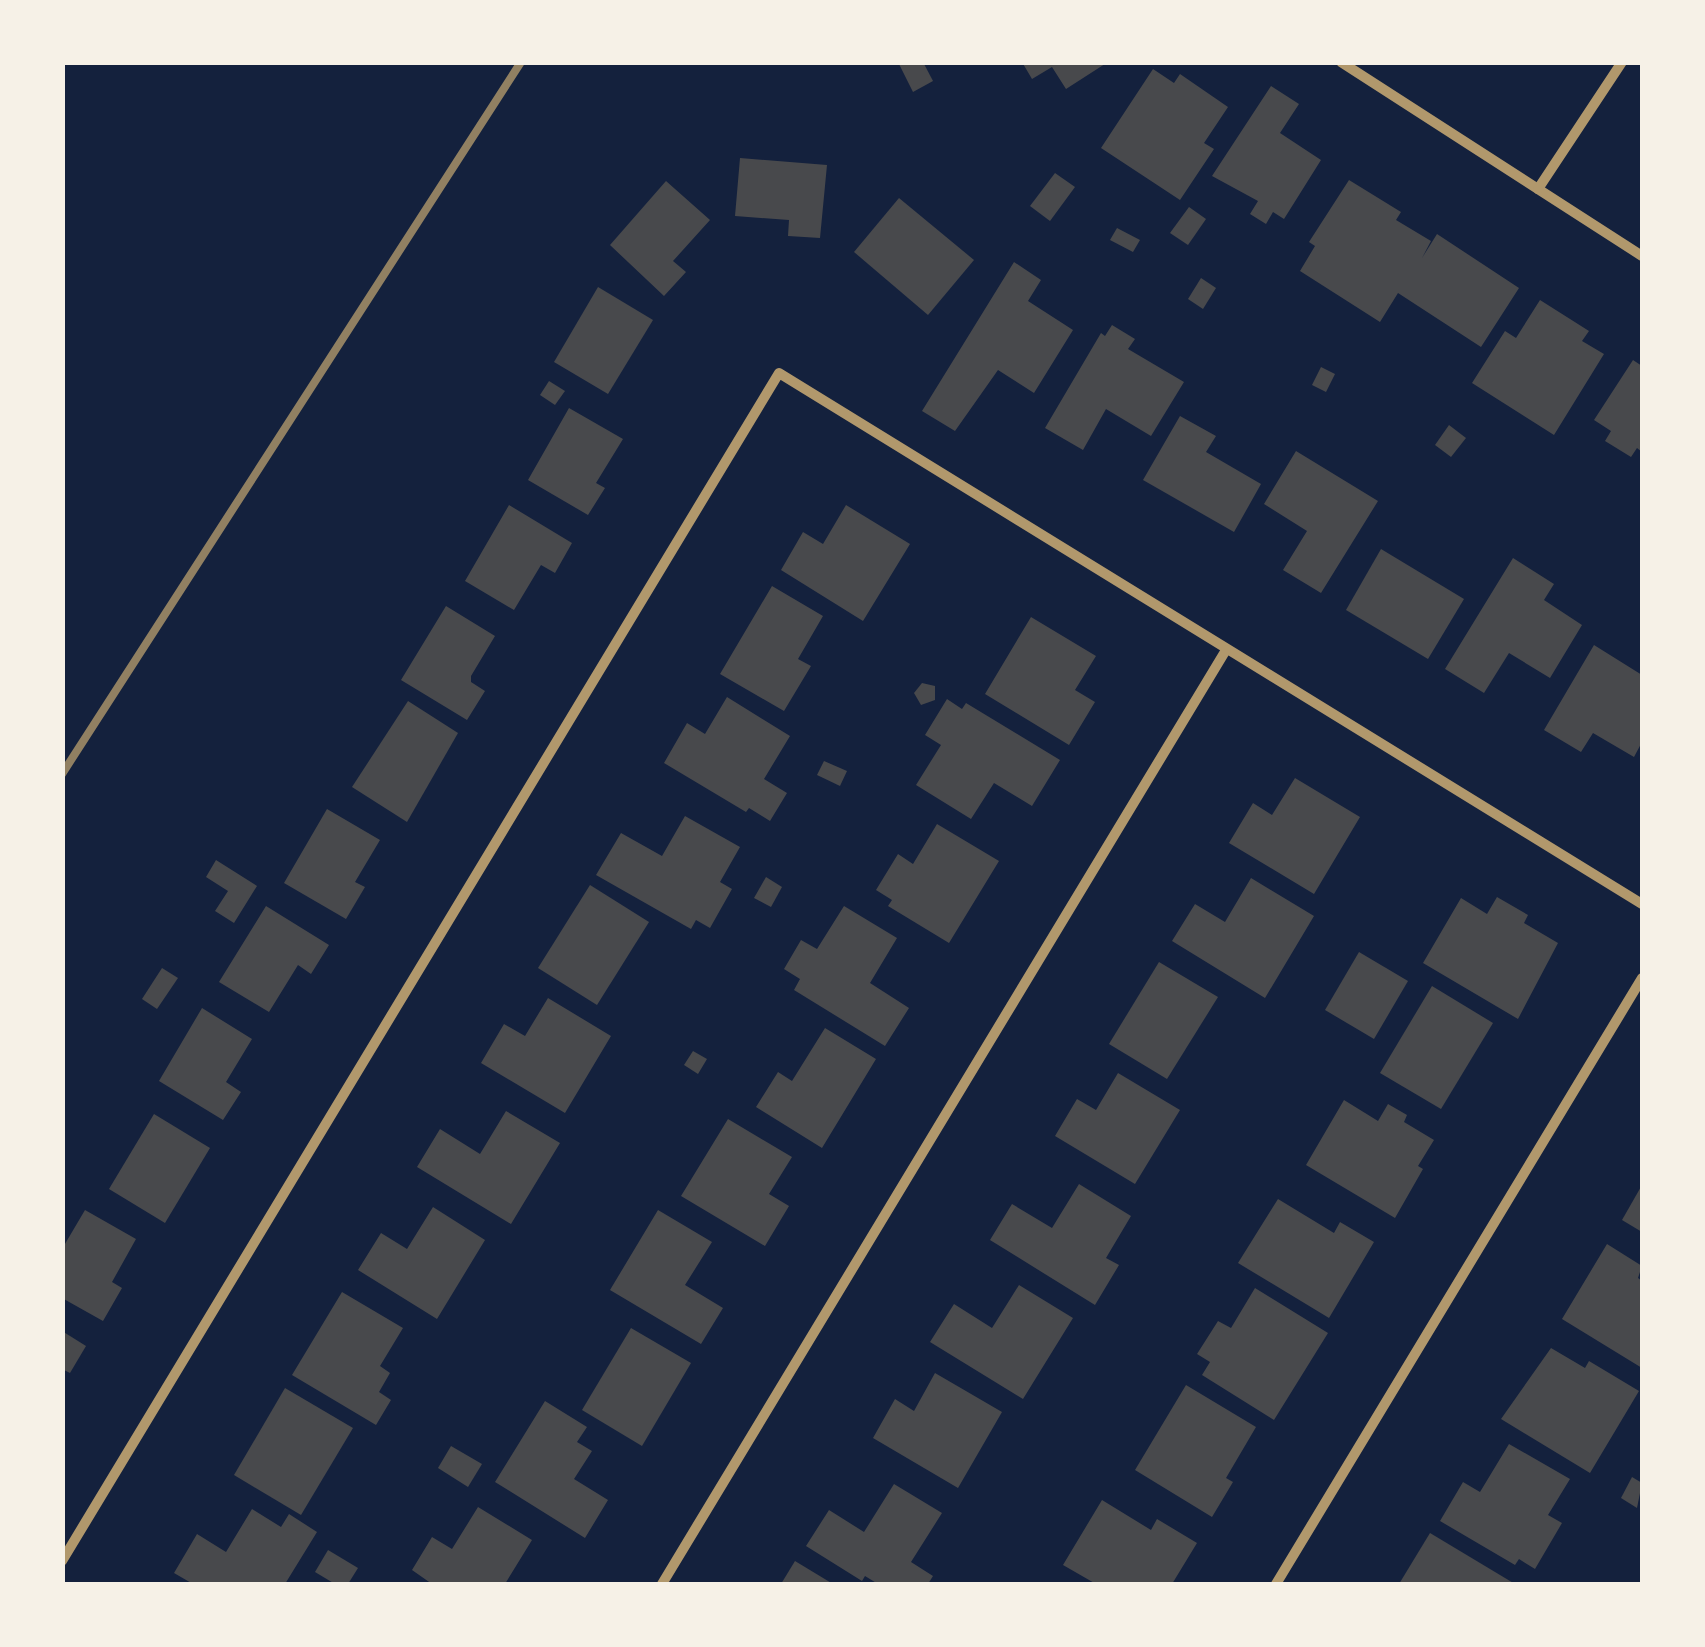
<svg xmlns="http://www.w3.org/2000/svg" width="1705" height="1647" viewBox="0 0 1705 1647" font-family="'PT Sans',sans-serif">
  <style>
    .building { fill: #48494c }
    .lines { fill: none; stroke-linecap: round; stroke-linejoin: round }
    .minor { stroke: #b1986c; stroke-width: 10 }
    .rail { stroke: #918062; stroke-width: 8 }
  </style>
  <rect width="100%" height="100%" fill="#14213d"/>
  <g class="building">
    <polygon points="898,62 923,62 933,81 913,92"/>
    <polygon points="1022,62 1108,62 1066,89 1052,67 1032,79"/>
    <polygon points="1153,69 1174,83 1180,74 1228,107 1204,143 1214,149 1180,200 1101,148"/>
    <polygon points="1271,86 1299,104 1280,133 1321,160 1284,219 1273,212 1266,224 1250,214 1258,201 1212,176"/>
    <polygon points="740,158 827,165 820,238 788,236 789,220 735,216"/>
    <polygon points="1055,173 1075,187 1050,221 1030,206"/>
    <polygon points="1349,180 1401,212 1396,220 1431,241 1422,258 1437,234 1519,288 1481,347 1398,293 1380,322 1300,271 1315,246 1309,242"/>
    <polygon points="666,181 710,220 673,261 686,272 664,296 610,245"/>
    <polygon points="899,198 974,260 928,315 854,252"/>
    <polygon points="1189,207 1206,219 1188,245 1170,233"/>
    <polygon points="1117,228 1140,240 1133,252 1110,240"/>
    <polygon points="1014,262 1041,280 1028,301 1073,330 1034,393 998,370 955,431 922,411"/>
    <polygon points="1201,278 1216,288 1203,309 1188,299"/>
    <polygon points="598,287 653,320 608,394 554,362"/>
    <polygon points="1540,300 1589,331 1582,341 1604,354 1554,435 1472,383 1505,331 1516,338"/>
    <polygon points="1112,325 1135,339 1128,349 1184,382 1151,436 1106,409 1083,450 1045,428 1101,333 1105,336"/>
    <polygon points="1633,360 1642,366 1642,452 1637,448 1631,457 1605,441 1611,431 1594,420"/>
    <polygon points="1321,367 1335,374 1326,392 1312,385"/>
    <polygon points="549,381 565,391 555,405 540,395"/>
    <polygon points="569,408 623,439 596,483 605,488 588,515 528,480"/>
    <polygon points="1180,416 1216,436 1206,452 1261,484 1234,532 1143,480"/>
    <polygon points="1449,425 1466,438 1451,457 1435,445"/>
    <polygon points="1296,451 1378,501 1321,593 1283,570 1307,531 1264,504"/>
    <polygon points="509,505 572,543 555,573 541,565 514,610 465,581"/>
    <polygon points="846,505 910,544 863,621 781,570 803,532 823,544"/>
    <polygon points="1381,549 1464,599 1428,659 1346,610"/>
    <polygon points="1513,558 1554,584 1544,600 1582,625 1550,678 1509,653 1484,693 1445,669"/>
    <polygon points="772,586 823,616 798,659 811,666 784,711 720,674"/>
    <polygon points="446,606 495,636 471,676 471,682 485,691 467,720 401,680"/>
    <polygon points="1031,617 1096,656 1075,690 1095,702 1069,745 985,694"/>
    <polygon points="1594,645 1642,675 1642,742 1634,757 1593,733 1581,752 1544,730"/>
    <polygon points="922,683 935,686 935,700 921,705 914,693"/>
    <polygon points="727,697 790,736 764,779 787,793 770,821 749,808 746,812 664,763 687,723 705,734"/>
    <polygon points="947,699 962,709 966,703 1060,760 1032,806 994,783 971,819 916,785 941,745 925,735"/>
    <polygon points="408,701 458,733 407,822 352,787"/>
    <polygon points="824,761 847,771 840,786 817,775"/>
    <polygon points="1295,778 1360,817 1314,894 1229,843 1253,803 1272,815"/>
    <polygon points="327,809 380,840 355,882 365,887 346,919 284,883"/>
    <polygon points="685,816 740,847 720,882 732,889 710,928 696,920 691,929 596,875 621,833 662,856"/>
    <polygon points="937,824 999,861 949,943 888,906 892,900 876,890 898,854 913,864"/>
    <polygon points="216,860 257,886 234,923 215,911 228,891 206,877"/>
    <polygon points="766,877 782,887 771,907 754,898"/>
    <polygon points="1251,878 1314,916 1265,998 1172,941 1195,904 1225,922"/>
    <polygon points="590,885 649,922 597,1005 538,968"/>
    <polygon points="1497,897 1528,915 1524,923 1558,943 1518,1019 1423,963 1461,898 1487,914"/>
    <polygon points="266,906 329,945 311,974 298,965 269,1012 219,982"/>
    <polygon points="844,906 897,938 870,983 909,1008 885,1046 794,990 800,979 784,969 801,940 817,949"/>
    <polygon points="1359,952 1408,981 1374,1039 1325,1010"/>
    <polygon points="1159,962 1218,997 1167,1079 1109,1044"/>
    <polygon points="162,968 178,978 157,1009 142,999"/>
    <polygon points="1432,986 1493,1023 1441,1109 1380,1073"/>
    <polygon points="548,998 611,1036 565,1113 481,1063 504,1024 525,1036"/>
    <polygon points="202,1008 252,1039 226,1082 241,1092 223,1120 159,1081"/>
    <polygon points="825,1028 876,1059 822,1148 756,1107 778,1072 792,1081"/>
    <polygon points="693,1051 707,1059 698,1074 684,1065"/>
    <polygon points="1118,1073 1180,1110 1135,1184 1055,1136 1077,1099 1096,1110"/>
    <polygon points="1344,1100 1378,1121 1388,1104 1407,1115 1404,1122 1434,1140 1418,1166 1423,1169 1395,1218 1306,1165"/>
    <polygon points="506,1111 560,1143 511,1224 417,1167 440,1129 480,1154"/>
    <polygon points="154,1114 210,1148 165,1223 109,1189"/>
    <polygon points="728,1119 792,1157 769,1194 789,1206 765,1246 681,1196"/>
    <polygon points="1079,1184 1131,1216 1106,1258 1119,1265 1095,1305 990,1240 1012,1204 1052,1228"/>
    <polygon points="1642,1185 1642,1232 1622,1220"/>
    <polygon points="1278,1199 1334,1233 1340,1222 1374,1242 1329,1318 1238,1263"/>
    <polygon points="433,1207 485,1240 437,1319 358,1270 381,1233 407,1249"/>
    <polygon points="85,1210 136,1239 112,1282 122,1288 103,1321 62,1298 62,1249"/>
    <polygon points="658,1210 712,1242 685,1285 723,1308 701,1344 610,1290"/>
    <polygon points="1607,1244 1642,1266 1638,1278 1642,1281 1642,1368 1562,1319"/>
    <polygon points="1019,1285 1073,1318 1023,1399 930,1342 954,1304 992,1328"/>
    <polygon points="1255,1288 1328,1333 1274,1420 1202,1375 1210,1362 1197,1354 1218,1321 1231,1328"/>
    <polygon points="342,1292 403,1328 380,1366 390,1373 379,1392 391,1400 376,1425 292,1375"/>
    <polygon points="631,1328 691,1363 642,1446 582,1410"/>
    <polygon points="62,1331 86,1346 70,1373 62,1369"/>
    <polygon points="1551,1348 1585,1368 1589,1361 1639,1391 1590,1473 1501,1419"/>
    <polygon points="935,1373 1002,1412 958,1488 873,1438 895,1399 914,1411"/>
    <polygon points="1186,1385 1256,1427 1226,1478 1233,1482 1212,1517 1135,1470"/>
    <polygon points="285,1388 353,1428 301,1515 234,1475"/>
    <polygon points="545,1401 587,1427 577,1442 592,1451 574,1479 608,1500 585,1538 495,1482"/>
    <polygon points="1509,1444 1570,1479 1548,1515 1562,1523 1535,1569 1519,1559 1515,1565 1440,1521 1463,1482 1480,1492"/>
    <polygon points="451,1446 482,1464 468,1487 438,1468"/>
    <polygon points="1632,1477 1642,1483 1637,1508 1621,1498"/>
    <polygon points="894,1484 942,1513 911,1562 933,1576 928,1584 878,1584 865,1576 862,1581 806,1546 829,1510 864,1532"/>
    <polygon points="1102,1500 1151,1530 1157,1519 1197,1543 1172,1584 1096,1584 1063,1565"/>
    <polygon points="478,1507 532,1540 505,1584 432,1584 412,1570 432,1537 452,1549"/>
    <polygon points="252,1509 281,1527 289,1514 317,1532 285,1584 193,1584 174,1573 197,1534 226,1552"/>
    <polygon points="1430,1533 1515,1584 1399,1584"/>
    <polygon points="328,1550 358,1568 348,1584 335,1584 315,1572"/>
    <polygon points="795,1561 833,1584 781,1584"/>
  </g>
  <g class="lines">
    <g class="minor">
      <polyline points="1341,62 1642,256"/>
      <polyline points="1538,189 1622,62"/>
      <polyline points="62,1561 779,373 1642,904"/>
      <polyline points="662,1584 1226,650"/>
      <polyline points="1276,1584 1642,978"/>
    </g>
    <polyline class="rail" points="62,774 521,62"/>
  </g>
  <rect width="1705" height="1647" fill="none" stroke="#f6f1e7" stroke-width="130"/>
</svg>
